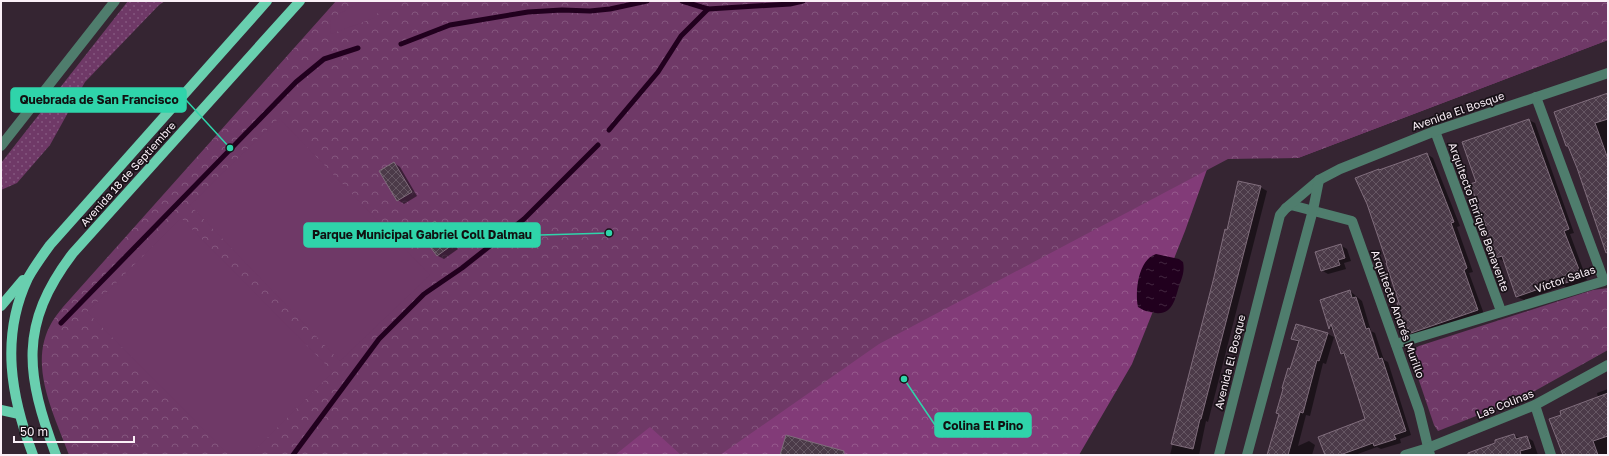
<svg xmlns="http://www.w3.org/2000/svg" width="1609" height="456" viewBox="0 0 1609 456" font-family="'Golos Text',sans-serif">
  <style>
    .grass { fill: url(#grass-dots) }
    .forest { fill: url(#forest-crowns) }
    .park { fill: url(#park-crowns) }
    .pitch { fill: #6f3967 }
    .water { fill: url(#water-ripples) }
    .shadow { fill: #0007; fill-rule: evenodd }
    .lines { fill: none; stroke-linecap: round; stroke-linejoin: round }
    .stream { stroke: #21001e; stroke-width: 5 }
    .building { fill: url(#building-cross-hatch); stroke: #806d7c }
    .minor { stroke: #4f7d6d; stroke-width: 10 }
    .major { stroke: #69cfaf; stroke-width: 10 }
    .labels { text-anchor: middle; stroke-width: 3.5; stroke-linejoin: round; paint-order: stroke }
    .street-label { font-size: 11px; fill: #faeff7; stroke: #181117 }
    .leader { fill: none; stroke: #2fd4aa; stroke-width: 1.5 }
    .callout-dot { fill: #2fd4aa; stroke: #181117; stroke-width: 1.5 }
    .callout { fill: #2fd4aa; stroke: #2fd4aa; stroke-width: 1.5 }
    .callout-label { font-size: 12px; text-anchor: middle; font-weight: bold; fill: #111 }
  </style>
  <defs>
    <pattern id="grass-dots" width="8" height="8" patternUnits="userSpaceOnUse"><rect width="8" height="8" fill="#6f3967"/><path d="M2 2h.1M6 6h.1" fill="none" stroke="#84567e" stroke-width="1.8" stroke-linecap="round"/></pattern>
    <pattern id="forest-crowns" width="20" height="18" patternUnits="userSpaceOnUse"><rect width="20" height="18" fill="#823b78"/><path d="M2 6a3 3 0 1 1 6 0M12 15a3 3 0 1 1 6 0" fill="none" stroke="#95588c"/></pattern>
    <pattern id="park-crowns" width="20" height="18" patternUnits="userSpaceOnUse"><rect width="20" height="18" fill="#6f3967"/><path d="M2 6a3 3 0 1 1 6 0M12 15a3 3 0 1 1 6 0" fill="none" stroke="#84567e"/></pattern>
    <pattern id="water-ripples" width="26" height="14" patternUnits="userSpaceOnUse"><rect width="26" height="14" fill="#21001e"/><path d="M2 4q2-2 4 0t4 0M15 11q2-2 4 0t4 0" fill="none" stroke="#42263f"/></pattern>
    <pattern id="building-cross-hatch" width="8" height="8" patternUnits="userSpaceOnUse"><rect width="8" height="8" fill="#4b3a48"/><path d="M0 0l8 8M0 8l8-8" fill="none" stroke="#665763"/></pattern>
  </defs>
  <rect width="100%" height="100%" fill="#352532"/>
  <polygon class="grass" points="128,1 165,1 159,5 85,82 50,145 17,183 1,190 1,163"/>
  <polygon class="forest" points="486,1 1608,1 1608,40 1298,158 1236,137 1210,161 1185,231 1132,364 1079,455 406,455 453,392 603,247 534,194 497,189 455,187 426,172 381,131 413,40 462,11"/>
  <g class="park">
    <path d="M336,1h1272v39l-310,118 -70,1 -349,185 -159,111h-39l-31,-28 -35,28h-546c-15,-41 -42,-91 -17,-133 3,-5 7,-10 11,-15z"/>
    <polygon points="1608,288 1608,350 1522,398 1438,431 1434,425 1411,357 1412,350 1419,346 1593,290"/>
  </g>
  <g class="pitch">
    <polygon points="362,1 399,1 394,9 380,10 374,18 331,34 330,19"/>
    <polygon points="279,118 430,275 340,361 190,205"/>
    <polygon points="181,218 333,372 250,455 229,455 87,312"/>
  </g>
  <path class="water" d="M1156,254l23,5 4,3c2,9 -1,16 -4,24 -4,14 -7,29 -23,27 -7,-1 -12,-2 -18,-6 -3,-16 0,-47 18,-53z"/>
  <g class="shadow">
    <polygon points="1608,94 1608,253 1570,147 1567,146"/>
    <polygon points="1529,120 1535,123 1574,233 1570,234 1587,280 1567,288 1564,286 1524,300 1517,297 1505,260 1503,261 1496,257 1487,227 1477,182"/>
    <polygon points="1427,154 1433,158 1460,226 1457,227 1473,272 1469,273 1484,314 1415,337 1409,333 1388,263 1380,171"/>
    <polygon points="394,163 400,167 417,196 404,204 398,200"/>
    <polygon points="1260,187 1267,191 1208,422 1206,421 1199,455 1170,455 1228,231"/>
    <polygon points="435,222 441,226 458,249 444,259 438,256"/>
    <polygon points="1340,245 1347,249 1351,261 1344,263 1346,269 1328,274 1321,270"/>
    <path d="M1350,291l12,10 9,30 4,2 9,27 4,2 23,73 -11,4 1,4 -20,6 -4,-2 -22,8h-29l40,-36 -21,-63 -4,-3 -8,-23 -3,-2 -9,-27zM1369,330h2l10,33 -2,1z"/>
    <polygon points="1296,325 1328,334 1334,337 1326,364 1323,363 1310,416 1306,415 1298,446 1309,441 1315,445 1312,455 1268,455 1280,415 1277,413 1299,343 1292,339"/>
    <polygon points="1608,389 1608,455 1564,455 1598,398 1597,393"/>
    <polygon points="1514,435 1521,439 1527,437 1533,441 1538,455 1470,455"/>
  </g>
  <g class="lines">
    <g class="stream">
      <polyline points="682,1 708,9 790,4 803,1"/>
      <polyline points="401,44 450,25 528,12 562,10 590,11 610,9 647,1"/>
      <polyline points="609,130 658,72 681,36 708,9"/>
      <polyline points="61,323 296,82 324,59 358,48"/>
      <polyline points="293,455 379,339 424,294 462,268 524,219 598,145"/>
    </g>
  </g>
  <g class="building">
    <polygon points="1608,93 1608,119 1595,123 1608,159 1608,252 1606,253 1577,168 1568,146 1566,146 1554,112"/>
    <polygon points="1529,119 1569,229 1564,231 1582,277 1560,285 1559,282 1516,297 1502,256 1496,258 1484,227 1486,226 1470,184 1476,182 1462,142"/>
    <polygon points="1427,153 1454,222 1451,223 1467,268 1464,270 1478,310 1408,334 1397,303 1399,303 1386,263 1387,263 1367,204 1355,178 1379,169 1379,170"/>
    <polygon points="394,162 412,192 397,201 379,171"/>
    <polygon points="1238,181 1261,186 1201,419 1200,419 1193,449 1171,444 1214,277 1225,229 1227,230"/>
    <polygon points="435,221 452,245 437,256 419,232"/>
    <polygon points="1341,244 1345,258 1338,260 1340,265 1321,271 1315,252"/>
    <polygon points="1350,290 1352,298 1356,297 1366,329 1369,328 1379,359 1382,358 1406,431 1394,435 1396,439 1374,446 1373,443 1340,455 1325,455 1318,437 1365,419 1344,353 1341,354 1331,324 1329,329 1320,300"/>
    <polygon points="1296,324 1328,333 1319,361 1317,360 1303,413 1300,412 1288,455 1267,455 1279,414 1276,413 1283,389 1282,388 1288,368 1290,369 1299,341 1291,339"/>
    <polygon points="1608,393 1608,436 1593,441 1598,455 1563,455 1549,419 1561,415 1560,411"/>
    <polygon points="1514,434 1516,439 1527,436 1531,448 1520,451 1521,455 1468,455 1468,453 1495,443 1495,440"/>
    <polygon points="786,435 844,451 844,455 780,455"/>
  </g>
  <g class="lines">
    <g class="minor">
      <polyline points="1435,131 1501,311"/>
      <polyline points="1,146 115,1"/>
      <polyline points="1286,208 1291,205 1352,221 1419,410 1430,455"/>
      <polyline points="1396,344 1604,281 1536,97"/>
      <polyline points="1535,405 1551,455"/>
      <polyline points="1219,455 1280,215 1286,208 1319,180 1340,169 1435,131 1608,73"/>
      <polyline points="1247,455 1313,210 1319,180"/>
      <polyline points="1405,455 1428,448 1535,405 1608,365"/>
    </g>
    <g class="major">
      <polyline points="1,306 23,280"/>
      <polyline points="1,410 19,414"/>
      <path d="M33,455c-22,-58 -33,-118 -5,-177 6,-11 14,-22 22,-33l217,-244"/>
      <path d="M56,455c-30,-80 -38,-130 17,-202l227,-252"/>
    </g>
  </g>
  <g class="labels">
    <g class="street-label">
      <text transform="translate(1458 111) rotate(-19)" y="4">Avenida El Bosque</text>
      <text transform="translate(128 174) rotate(-48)" y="4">Avenida 18 de Septiembre</text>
      <text transform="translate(1479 217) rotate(70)" y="4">Arquitecto Enrique Benavente</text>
      <text transform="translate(1565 279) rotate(-19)" y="4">Víctor Salas</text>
      <text transform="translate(1398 314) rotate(70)" y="4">Arquitecto Andrés Murillo</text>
      <text transform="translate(1230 362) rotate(-76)" y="4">Avenida El Bosque</text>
      <text transform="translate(1505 404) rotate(-22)" y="4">Las Colinas</text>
    </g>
  </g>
  <path class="leader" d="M230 148L186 100M609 233L540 235M904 379L935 425"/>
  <g class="callout-dot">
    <circle cx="230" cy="148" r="4"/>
    <circle cx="609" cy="233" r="4"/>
    <circle cx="904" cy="379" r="4"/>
  </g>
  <g class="callout">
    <rect x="11" y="88" width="175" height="24" rx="4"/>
    <rect x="304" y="223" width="236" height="24" rx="4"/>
    <rect x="935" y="413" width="96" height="24" rx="4"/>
  </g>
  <g class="callout-label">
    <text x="99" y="104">Quebrada de San Francisco</text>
    <text x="422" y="239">Parque Municipal Gabriel Coll Dalmau</text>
    <text x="983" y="430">Colina El Pino</text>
  </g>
  <rect width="1609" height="456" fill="none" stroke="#faeff7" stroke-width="4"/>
  <path d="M14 436v6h120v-6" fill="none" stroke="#faeff7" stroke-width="2"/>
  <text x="20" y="436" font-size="12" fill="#faeff7" stroke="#181117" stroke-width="3" paint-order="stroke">50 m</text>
</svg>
